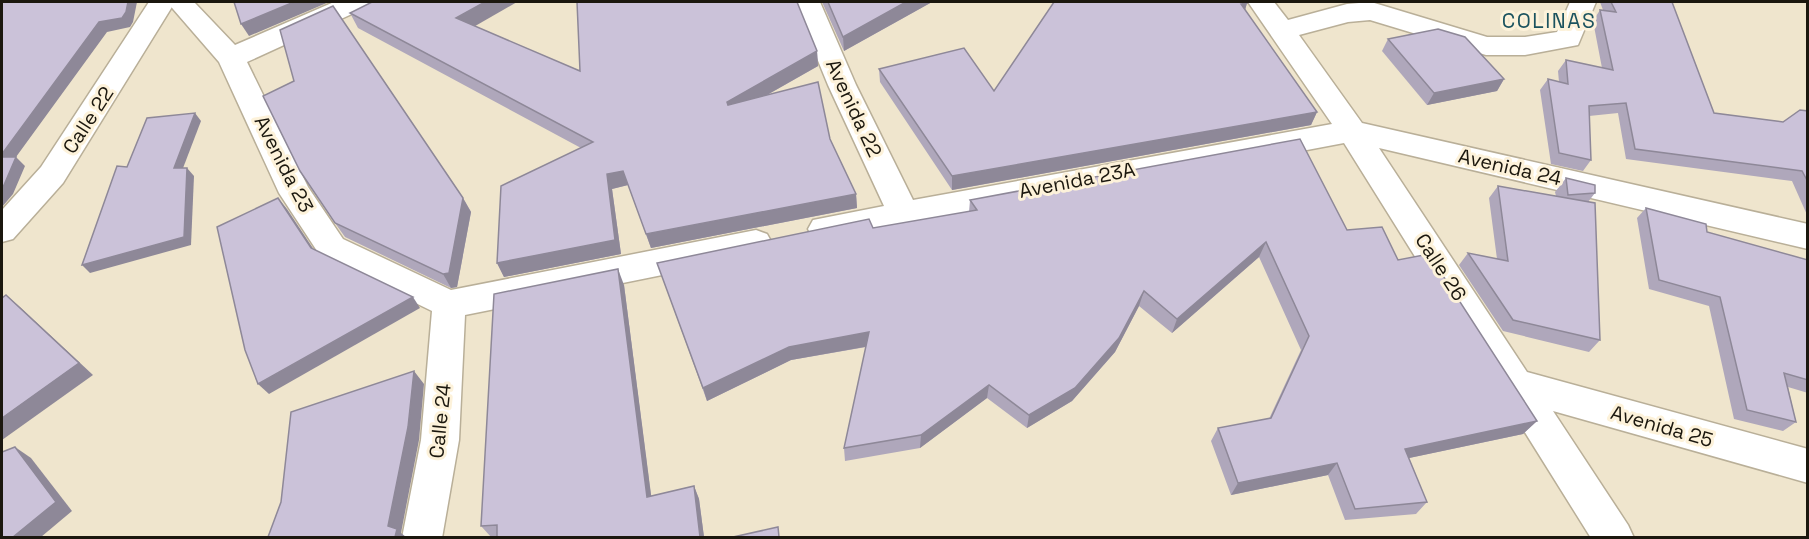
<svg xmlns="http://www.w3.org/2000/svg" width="1809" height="539" viewBox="0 0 1809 539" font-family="'Space Grotesk',sans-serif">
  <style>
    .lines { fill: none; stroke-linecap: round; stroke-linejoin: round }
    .street-casing { stroke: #b9af98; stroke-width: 3 }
    .secondary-casing { stroke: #b9af98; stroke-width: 3 }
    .street { fill: #fff; fill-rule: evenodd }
    .secondary { fill: #fff; fill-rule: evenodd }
    .wall { fill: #afa7bb }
    .shaded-wall { fill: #8e8898 }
    .building { fill: #cbc2d9; stroke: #8e8898; stroke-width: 1.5 }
    .labels { text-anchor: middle; stroke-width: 6; stroke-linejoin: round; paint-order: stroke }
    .street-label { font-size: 20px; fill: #1b170e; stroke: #fdf2da }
    .neighbourhood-label { font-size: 21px; letter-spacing: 1.5px; fill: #1c535f; stroke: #fdf2da }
  </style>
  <rect width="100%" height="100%" fill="#efe5cd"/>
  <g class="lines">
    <g class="street-casing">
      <g id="street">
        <polygon points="167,2 194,2 235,45 334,2 369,2 365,8 247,62 308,187 343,239 451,290 756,230 767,234 772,243 767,252 756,256 465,315 459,440 442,538 402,538 421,440 432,311 321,257 279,193 219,62"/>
        <polygon points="794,2 820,2 856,85 913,200 1332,124 1248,2 1274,2 1288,20 1347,4 1371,2 1487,37 1525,37 1557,32 1570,2 1596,2 1578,45 1525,55 1486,55 1370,20 1348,22 1299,35 1362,123 1808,224 1808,249 1379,148 1527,372 1808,449 1808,483 1553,411 1628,525 1634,538 1591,538 1344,143 824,241 813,238 808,229 813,220 884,206 828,85"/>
      </g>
    </g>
    <g class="secondary-casing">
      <polygon id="secondary" points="149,2 175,2 63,183 13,239 2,242 2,210 41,167"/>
    </g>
    <use href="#street" class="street"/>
    <use href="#secondary" class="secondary"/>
  </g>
  <g class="wall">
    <polygon points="822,2 932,2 844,51"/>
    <polygon points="1600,2 1672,2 1714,113 1783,122 1808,111 1808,217 1792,181 1626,159 1618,113 1589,116 1591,160 1583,171 1551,164 1540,90 1548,79 1559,82 1558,71 1566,60 1602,68 1593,21 1600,10 1603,10"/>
    <polygon points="1247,3 1245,10 1317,112 1311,125 952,190 880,82 879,69 994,91"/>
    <polygon points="350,13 475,26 580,71 817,51 818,66 767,95 830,139 856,194 857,208 651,248 628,185 612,189 621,254 504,277 497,263 581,148 358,28"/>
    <polygon points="1388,39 1504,79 1497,91 1427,105 1382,51"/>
    <polygon points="1566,178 1595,193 1588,202 1600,340 1589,352 1503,331 1459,265 1468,253 1497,259 1489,198 1498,186 1556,196 1555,192"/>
    <polygon points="463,198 471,212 457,287 451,288 345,237 335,223"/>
    <polygon points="970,200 1347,230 1398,260 1537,421 1523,434 1409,458 1427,502 1416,514 1345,520 1328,475 1231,495 1211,441 1218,428 1269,419 1301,350 1259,257 1172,333 1139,306 1115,352 1072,401 1027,428 987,398 920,448 845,461 844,448 866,347 791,360 707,401 657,263 873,228 969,212"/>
    <polygon points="1646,208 1707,232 1806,260 1808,258 1808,393 1788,387 1796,422 1783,431 1734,419 1709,306 1649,289 1637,218"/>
    <polygon points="624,285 651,496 694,486 699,499 704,537 491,537 481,526"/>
  </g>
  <g class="shaded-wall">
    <polygon points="128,2 137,2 133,22 130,27 107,32 16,157 25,166 13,194 2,207 2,154 99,22"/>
    <polygon points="294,2 329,2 249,36 241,24"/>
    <polygon points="485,2 517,2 463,33 456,18"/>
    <polygon points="906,2 932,2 844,51 843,37"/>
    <polygon points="1247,3 1243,17 1241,4"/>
    <polygon points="817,51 818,66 730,116 727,102"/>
    <polygon points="1504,79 1497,91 1427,105 1434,93"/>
    <polygon points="1317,112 1311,125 952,190 952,176"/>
    <polygon points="195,113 201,121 180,176 174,168"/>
    <polygon points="187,168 194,176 191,245 90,273 82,265"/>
    <polygon points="623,171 628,185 612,189 621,254 504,277 497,263 607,174"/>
    <polygon points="856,194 857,208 651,248 646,234"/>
    <polygon points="278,198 287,209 320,259 311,248"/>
    <polygon points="463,198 471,212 457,287 451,288 443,274"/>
    <polygon points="1266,242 1259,257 1172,333 1177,319"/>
    <polygon points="618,269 624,285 653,510 647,497"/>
    <polygon points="1144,291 1139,306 1115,352 1072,401 1027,428 1029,415"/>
    <polygon points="6,295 20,307 93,375 2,440"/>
    <polygon points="413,297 420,308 269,394 258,384"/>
    <polygon points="869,332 870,346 791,360 707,401 703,388 789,347"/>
    <polygon points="414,371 424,384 419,440 401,533 406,537 395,537 388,526"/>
    <polygon points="989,385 987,398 920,448 921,435"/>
    <polygon points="1537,421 1523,434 1395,461 1405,449"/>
    <polygon points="15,447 31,458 72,511 41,537 13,537"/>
    <polygon points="1337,463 1328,475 1231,495 1238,483"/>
    <polygon points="694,486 699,499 704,537 700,537"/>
  </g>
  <g class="building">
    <polygon points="2,2 128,2 126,12 122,18 99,22 2,154"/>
    <polygon points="234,2 294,2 241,24"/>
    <polygon points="372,2 485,2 456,18 580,71 577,2 797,2 817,51 727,102 728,105 818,82 830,139 856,194 646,234 623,171 607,174 615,240 497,263 501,186 593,142 350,13"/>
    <polygon points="828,2 906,2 843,37"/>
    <polygon points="1054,2 1246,2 1247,3 1241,4 1317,112 952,176 879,69 964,48 994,91"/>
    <polygon points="1611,2 1672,2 1714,113 1783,122 1800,110 1808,111 1808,182 1802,171 1635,149 1626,103 1589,106 1591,160 1559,153 1548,79 1568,84 1566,60 1613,70 1600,10 1616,12"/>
    <polygon points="333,6 463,198 449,273 443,274 335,223 300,171 263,96 294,81 280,30"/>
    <polygon points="1438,29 1465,37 1504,79 1434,93 1388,39"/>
    <polygon points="195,113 174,168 187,168 184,237 82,265 117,166 127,167 147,118"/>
    <polygon points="1300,139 1347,230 1382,227 1398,260 1429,254 1537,421 1405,449 1427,502 1355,509 1337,463 1238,483 1218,428 1271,418 1309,336 1266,242 1177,319 1144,291 1119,338 1075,388 1029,415 989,385 921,435 844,448 869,332 789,347 703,388 657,263 869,219 873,228 977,210 970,200"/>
    <polygon points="2,157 16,157 4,185 2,187"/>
    <polygon points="1566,178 1595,185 1595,193 1568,195"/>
    <polygon points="1498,186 1595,203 1600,340 1513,320 1468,253 1508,261"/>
    <polygon points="278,198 311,248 413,297 258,384 245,350 217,227"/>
    <polygon points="1646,208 1706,224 1707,232 1808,260 1808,380 1784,373 1796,422 1747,410 1720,297 1659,280"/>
    <polygon points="618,269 647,497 694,486 700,537 497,537 497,525 481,526 494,294"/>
    <polygon points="6,295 79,363 2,418 2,298"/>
    <polygon points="414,371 408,427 388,526 397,529 395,537 268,537 281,502 291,412"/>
    <polygon points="15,447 56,502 13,537 2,537 2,452"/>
    <polygon points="778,527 779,537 733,537"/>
  </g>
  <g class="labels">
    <g class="street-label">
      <text transform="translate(854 108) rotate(65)" y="7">Avenida 22</text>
      <text transform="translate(88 120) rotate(-57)" y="7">Calle 22</text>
      <text transform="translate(284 164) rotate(63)" y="7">Avenida 23</text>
      <text transform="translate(1510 167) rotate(13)" y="7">Avenida 24</text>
      <text transform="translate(1077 180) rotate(-11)" y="7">Avenida 23A</text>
      <text transform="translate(1441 267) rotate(57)" y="7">Calle 26</text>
      <text transform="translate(440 421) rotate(-84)" y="7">Calle 24</text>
      <text transform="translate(1662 426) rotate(16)" y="7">Avenida 25</text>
    </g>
    <g class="neighbourhood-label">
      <text x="1549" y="28">COLINAS</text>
    </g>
  </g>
  <rect width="1809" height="539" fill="none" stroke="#1b170e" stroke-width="6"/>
</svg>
